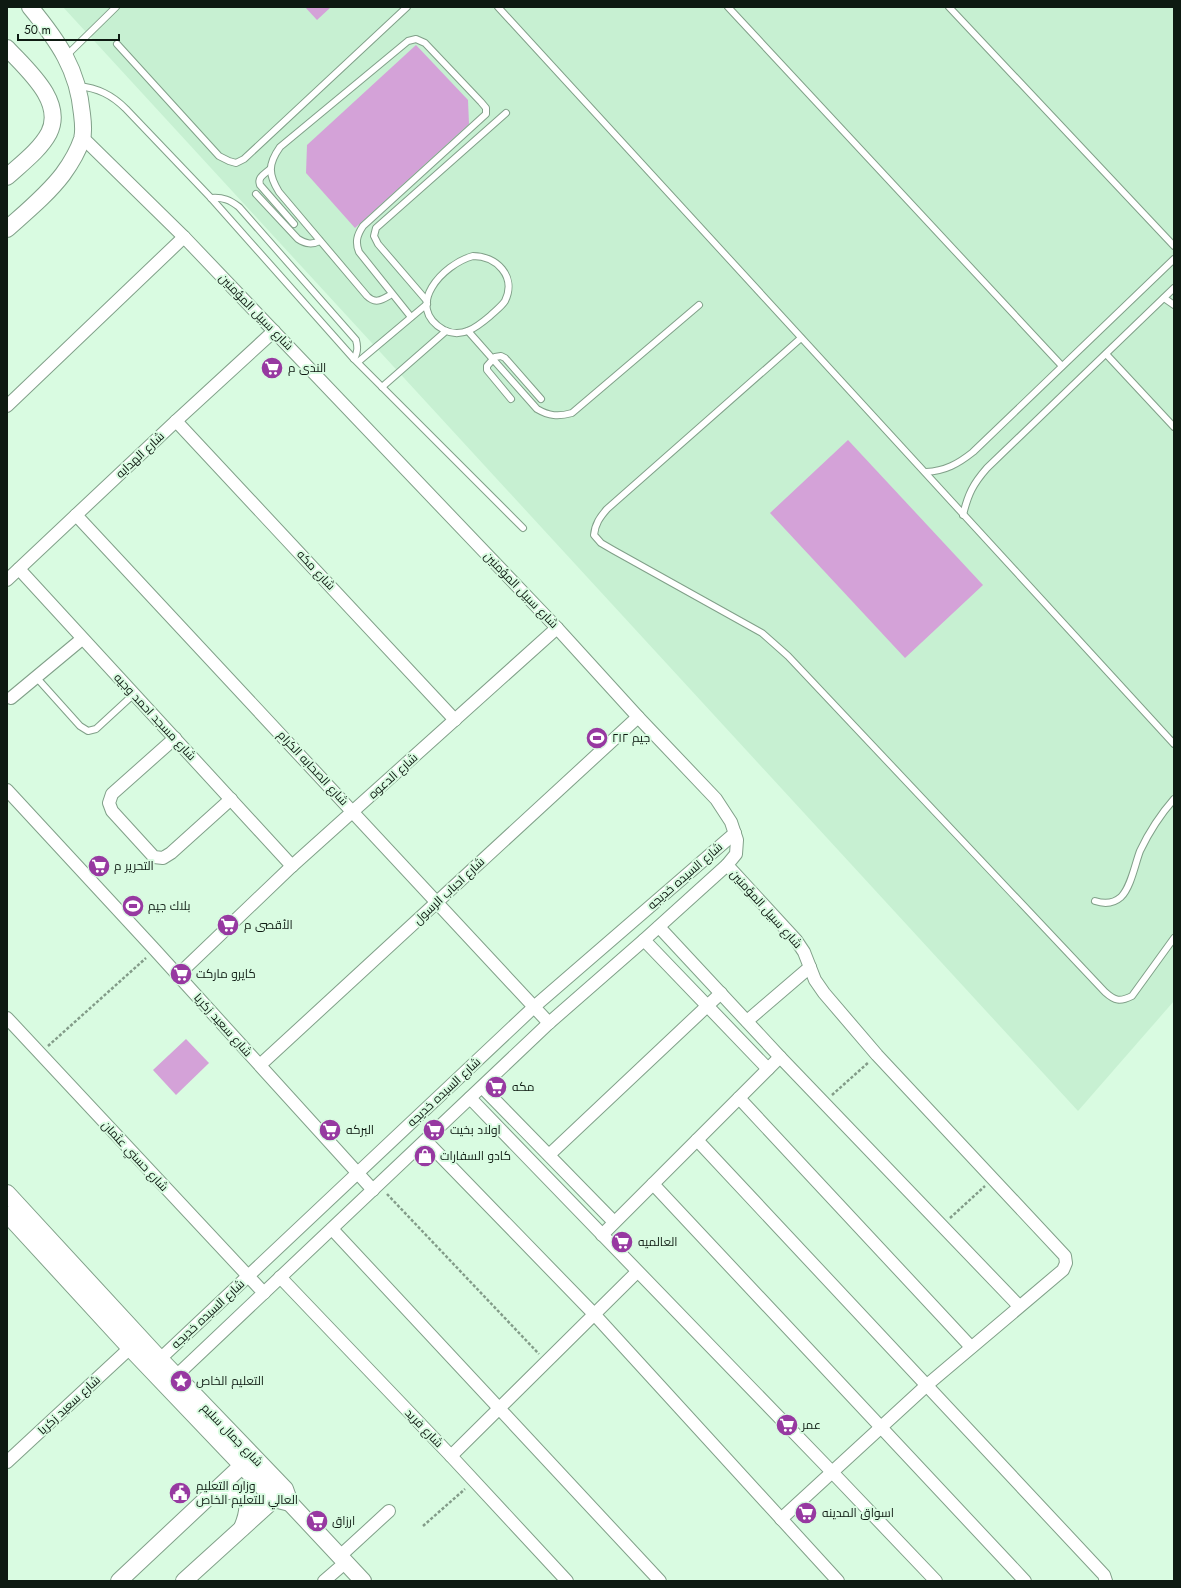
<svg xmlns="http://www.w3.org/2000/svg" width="1181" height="1588" viewBox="0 0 1181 1588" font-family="Jost,Cairo,sans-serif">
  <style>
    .built { fill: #c7f0d2 }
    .building { fill: #d4a2d8 }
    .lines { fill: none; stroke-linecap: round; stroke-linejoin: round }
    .lane-casing { stroke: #81a089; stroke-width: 8 }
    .street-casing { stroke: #81a089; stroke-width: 14 }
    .secondary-casing { stroke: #81a089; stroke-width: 18 }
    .path { stroke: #839c89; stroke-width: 2.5; stroke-dasharray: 3 2; stroke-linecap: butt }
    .lane { stroke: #fff; stroke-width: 6 }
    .street { stroke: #fff; stroke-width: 12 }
    .secondary { stroke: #fff; stroke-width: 16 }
    .labels { text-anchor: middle; stroke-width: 4; stroke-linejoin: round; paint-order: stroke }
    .street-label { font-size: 12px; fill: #0e1a12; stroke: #d9fbe1 }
    .poi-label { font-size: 12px; fill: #0e1a12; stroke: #d9fbe1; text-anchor: start }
  </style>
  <rect width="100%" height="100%" fill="#d9fbe1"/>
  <polygon class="built" points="63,7 1174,7 1174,1001 1078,1111"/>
  <g class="building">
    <polygon points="305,7 331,7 317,20"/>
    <polygon points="416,45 468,100 469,124 355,228 306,173 307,145"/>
    <polygon points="848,440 983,585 905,658 770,513"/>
    <polygon points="186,1039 209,1063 176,1095 153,1070"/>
  </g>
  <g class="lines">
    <g class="lane-casing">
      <g id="lane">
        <polyline points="498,7 1174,744"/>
        <polyline points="728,7 1062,366"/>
        <polyline points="949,7 1174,246"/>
        <polyline points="117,44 219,156 229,161 236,163 244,159 407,7"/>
        <polyline points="66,56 116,7"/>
        <path d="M78,86c20,2 34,9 48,23l85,89 143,161 169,169"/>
        <path d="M270,169c-5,5 -13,8 -10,16l34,39"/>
        <path d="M256,194l42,45c8,5 14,6 22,2"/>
        <path d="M211,198c12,-1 19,2 28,9l117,133c2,7 2,12 -2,19"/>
        <path d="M473,256c23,0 44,20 32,45 -4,6 -10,10 -15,15 -13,11 -28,23 -46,14 -41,-23 -1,-66 29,-74z"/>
        <path d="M392,294c-9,5 -16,11 -25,2l-88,-104c-11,-18 -11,-28 1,-45l128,-106 8,-2 9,4 56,59 5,6v6l-123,112c-6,9 -8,16 -4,26l52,65"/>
        <polyline points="1164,298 1174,305"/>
        <polyline points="427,301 378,244 374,236 376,228 506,113"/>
        <path d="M468,331l69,78c12,7 21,8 35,4l127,-108"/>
        <path d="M801,338l-194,171c-7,8 -12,15 -13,26l7,8 12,7 149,83 26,23 317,336c10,9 15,10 27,4l42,-58"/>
        <polyline points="1106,354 1174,427"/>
        <polyline points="358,362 427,304"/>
        <polyline points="382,387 446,331"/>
        <polyline points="511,399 487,370 487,366 495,357 501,356 505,358 541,399"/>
        <path d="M926,472c19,-1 32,-8 47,-20l201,-193"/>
        <path d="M963,515c5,-21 10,-31 24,-47l187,-180"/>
        <polyline points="36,677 80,726 88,731 96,729 134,694"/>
        <path d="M1095,901c9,3 18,3 26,-4 10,-10 14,-33 19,-46 9,-19 20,-36 34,-52"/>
      </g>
    </g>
    <g class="street-casing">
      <g id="street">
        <polyline points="82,137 184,237 557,628 638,717 716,799 731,822 737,840 736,854 727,865 796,940 804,952 815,980 824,993 877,1055 1065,1256 1066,1263 1063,1270 927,1385 781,1519"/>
        <polyline points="7,406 184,237"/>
        <polyline points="176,421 455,720"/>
        <polyline points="76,515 549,1023"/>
        <polyline points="19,569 292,866"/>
        <polyline points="7,580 176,421 274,331"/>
        <polyline points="11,698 82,639"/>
        <polyline points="175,738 112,794 109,803 112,811 154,857 163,858 171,853 231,799"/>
        <polyline points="7,790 155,950 373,1190"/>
        <polyline points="659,927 780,1057 1019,1306"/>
        <polyline points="644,940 768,1069"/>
        <polyline points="178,975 292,866 557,628"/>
        <polyline points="7,1018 264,1293"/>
        <polyline points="747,1021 810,967"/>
        <polyline points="260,1065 638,717"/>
        <polyline points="482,1087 614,1222"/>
        <polyline points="470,1098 832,1472 936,1581"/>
        <polyline points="739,1098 971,1347"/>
        <polyline points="697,1140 1104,1575 1106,1581"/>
        <polyline points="426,1141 594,1314 838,1581"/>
        <polyline points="549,1155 721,993"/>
        <polyline points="653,1184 1025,1581"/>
        <polyline points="332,1229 660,1581"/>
        <polyline points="602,1235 780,1057"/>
        <polyline points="280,1277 451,1456 567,1581"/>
        <polyline points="160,1359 535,1006 735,833"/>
        <polyline points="176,1376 549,1023 644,940 727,865"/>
        <polyline points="451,1456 637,1272"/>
        <polyline points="7,1462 130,1348"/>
        <polyline points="340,1556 389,1511"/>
        <polyline points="324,1581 346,1562"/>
      </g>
    </g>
    <g class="secondary-casing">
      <g id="secondary">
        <path d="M7,48c19,21 58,53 42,85 -9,17 -28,31 -42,44"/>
        <path d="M7,229c19,-17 41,-35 56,-55 8,-11 15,-23 19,-35 2,-7 1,-17 0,-25 -4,-45 -24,-73 -52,-107"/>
        <polyline points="7,1193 160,1359 285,1489 290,1503 363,1581"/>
        <polyline points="7,1214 130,1348 274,1499 290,1503"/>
        <path d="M212,1495c7,-2 15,-5 22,-4 20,2 13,25 8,37"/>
        <polyline points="119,1581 250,1458"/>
        <polyline points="184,1581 282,1492"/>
      </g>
    </g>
    <g class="path">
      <polyline points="48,1046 146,958"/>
      <polyline points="832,1095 869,1062"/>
      <polyline points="387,1194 539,1354"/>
      <polyline points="950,1218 985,1186"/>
      <polyline points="423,1526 465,1489"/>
    </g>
    <use href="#lane" class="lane"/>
    <use href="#street" class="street"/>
    <use href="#secondary" class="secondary"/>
  </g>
  <defs>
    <g id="supermarket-disc" transform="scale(1.15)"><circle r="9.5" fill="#9739a1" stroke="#d9fbe1"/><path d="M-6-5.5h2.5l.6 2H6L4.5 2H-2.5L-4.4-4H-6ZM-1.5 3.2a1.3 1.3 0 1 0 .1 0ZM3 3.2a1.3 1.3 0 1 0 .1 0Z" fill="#fff"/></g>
    <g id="stadium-disc" transform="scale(1.15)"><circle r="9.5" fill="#9739a1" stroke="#d9fbe1"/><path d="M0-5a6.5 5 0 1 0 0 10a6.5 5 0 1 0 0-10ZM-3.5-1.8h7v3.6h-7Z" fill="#fff"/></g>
    <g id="shop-disc" transform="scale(1.15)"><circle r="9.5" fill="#9739a1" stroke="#d9fbe1"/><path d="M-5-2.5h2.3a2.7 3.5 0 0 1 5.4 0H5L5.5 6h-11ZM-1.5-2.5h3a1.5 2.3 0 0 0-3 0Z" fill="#fff"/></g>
    <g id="sight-disc" transform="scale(1.15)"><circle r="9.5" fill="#9739a1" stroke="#d9fbe1"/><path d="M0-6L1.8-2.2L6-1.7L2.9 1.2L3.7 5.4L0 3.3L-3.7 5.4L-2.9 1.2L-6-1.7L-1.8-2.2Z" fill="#fff"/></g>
    <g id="civic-disc" transform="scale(1.15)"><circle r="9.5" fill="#9739a1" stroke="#d9fbe1"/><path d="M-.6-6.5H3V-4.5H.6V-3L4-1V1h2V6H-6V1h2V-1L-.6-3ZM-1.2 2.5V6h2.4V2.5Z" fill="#fff"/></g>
  </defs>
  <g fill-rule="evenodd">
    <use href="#supermarket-disc" x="272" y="368"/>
    <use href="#stadium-disc" x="597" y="738"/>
    <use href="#supermarket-disc" x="99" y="866"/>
    <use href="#stadium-disc" x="133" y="906"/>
    <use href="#supermarket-disc" x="228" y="925"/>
    <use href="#supermarket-disc" x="181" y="974"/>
    <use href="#supermarket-disc" x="496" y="1087"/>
    <use href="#supermarket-disc" x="330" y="1130"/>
    <use href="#supermarket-disc" x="434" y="1130"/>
    <use href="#shop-disc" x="425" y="1156"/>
    <use href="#supermarket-disc" x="622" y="1242"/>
    <use href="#sight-disc" x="181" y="1381"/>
    <use href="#supermarket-disc" x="787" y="1425"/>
    <use href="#civic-disc" x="180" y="1493"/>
    <use href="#supermarket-disc" x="806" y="1513"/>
    <use href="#supermarket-disc" x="317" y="1521"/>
  </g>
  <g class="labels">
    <g class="street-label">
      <text transform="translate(256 312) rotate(46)" y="4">شارع سبيل المؤمنين</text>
      <text transform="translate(140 455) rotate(-43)" y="4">شارع الهدايه</text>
      <text transform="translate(316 570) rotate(47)" y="4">شارع مكه</text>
      <text transform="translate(521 590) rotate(46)" y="4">شارع سبيل المؤمنين</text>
      <text transform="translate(155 717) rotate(47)" y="4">شارع مسجد احمد وجيه</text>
      <text transform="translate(313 768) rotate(47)" y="4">شارع الصحابه الكرام</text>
      <text transform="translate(393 776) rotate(-42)" y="4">شارع الدعوه</text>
      <text transform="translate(685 876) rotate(-41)" y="4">شارع السيده خديجه</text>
      <text transform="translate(449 891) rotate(-43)" y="4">شارع احباب الرسول</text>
      <text transform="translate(766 909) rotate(48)" y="4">شارع سبيل المؤمنين</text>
      <text transform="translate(223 1025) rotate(48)" y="4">شارع سعيد زكريا</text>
      <text transform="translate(444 1092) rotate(-43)" y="4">شارع السيده خديجه</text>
      <text transform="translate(135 1156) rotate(47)" y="4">شارع حسني عثمان</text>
      <text transform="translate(208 1314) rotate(-43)" y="4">شارع السيده خديجه</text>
      <text transform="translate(69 1405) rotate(-43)" y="4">شارع سعيد زكريا</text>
      <text transform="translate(424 1428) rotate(46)" y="4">شارع فريد</text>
      <text transform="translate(232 1435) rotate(46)" y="4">شارع جمال سليم</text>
    </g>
    <g class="poi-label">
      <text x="288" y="372">الندى م</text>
      <text x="612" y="742">جيم ٢١٢</text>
      <text x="114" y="870">التحرير م</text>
      <text x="148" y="910">بلاك جيم</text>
      <text x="244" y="929">الأقصى م</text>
      <text x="196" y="978">كايرو ماركت</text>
      <text x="512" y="1091">مكه</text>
      <text x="346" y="1134">البركه</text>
      <text x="450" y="1134">اولاد بخيت</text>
      <text x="440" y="1160">كادو السفارات</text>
      <text x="638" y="1246">العالميه</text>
      <text x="196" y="1385">التعليم الخاص</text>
      <text x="802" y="1429">عمر</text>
      <text x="196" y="1490">وزاره التعليم<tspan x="196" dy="14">العالي للتعليم الخاص</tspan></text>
      <text x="822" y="1517">اسواق المدينه</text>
      <text x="332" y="1525">ارزاق</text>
    </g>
  </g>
  <rect width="1181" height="1588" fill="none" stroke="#0e1a12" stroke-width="16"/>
  <path d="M18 34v6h101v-6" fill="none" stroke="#0e1a12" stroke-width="2"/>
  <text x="24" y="34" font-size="12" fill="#0e1a12" stroke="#d9fbe1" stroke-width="3" paint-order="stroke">50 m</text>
</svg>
